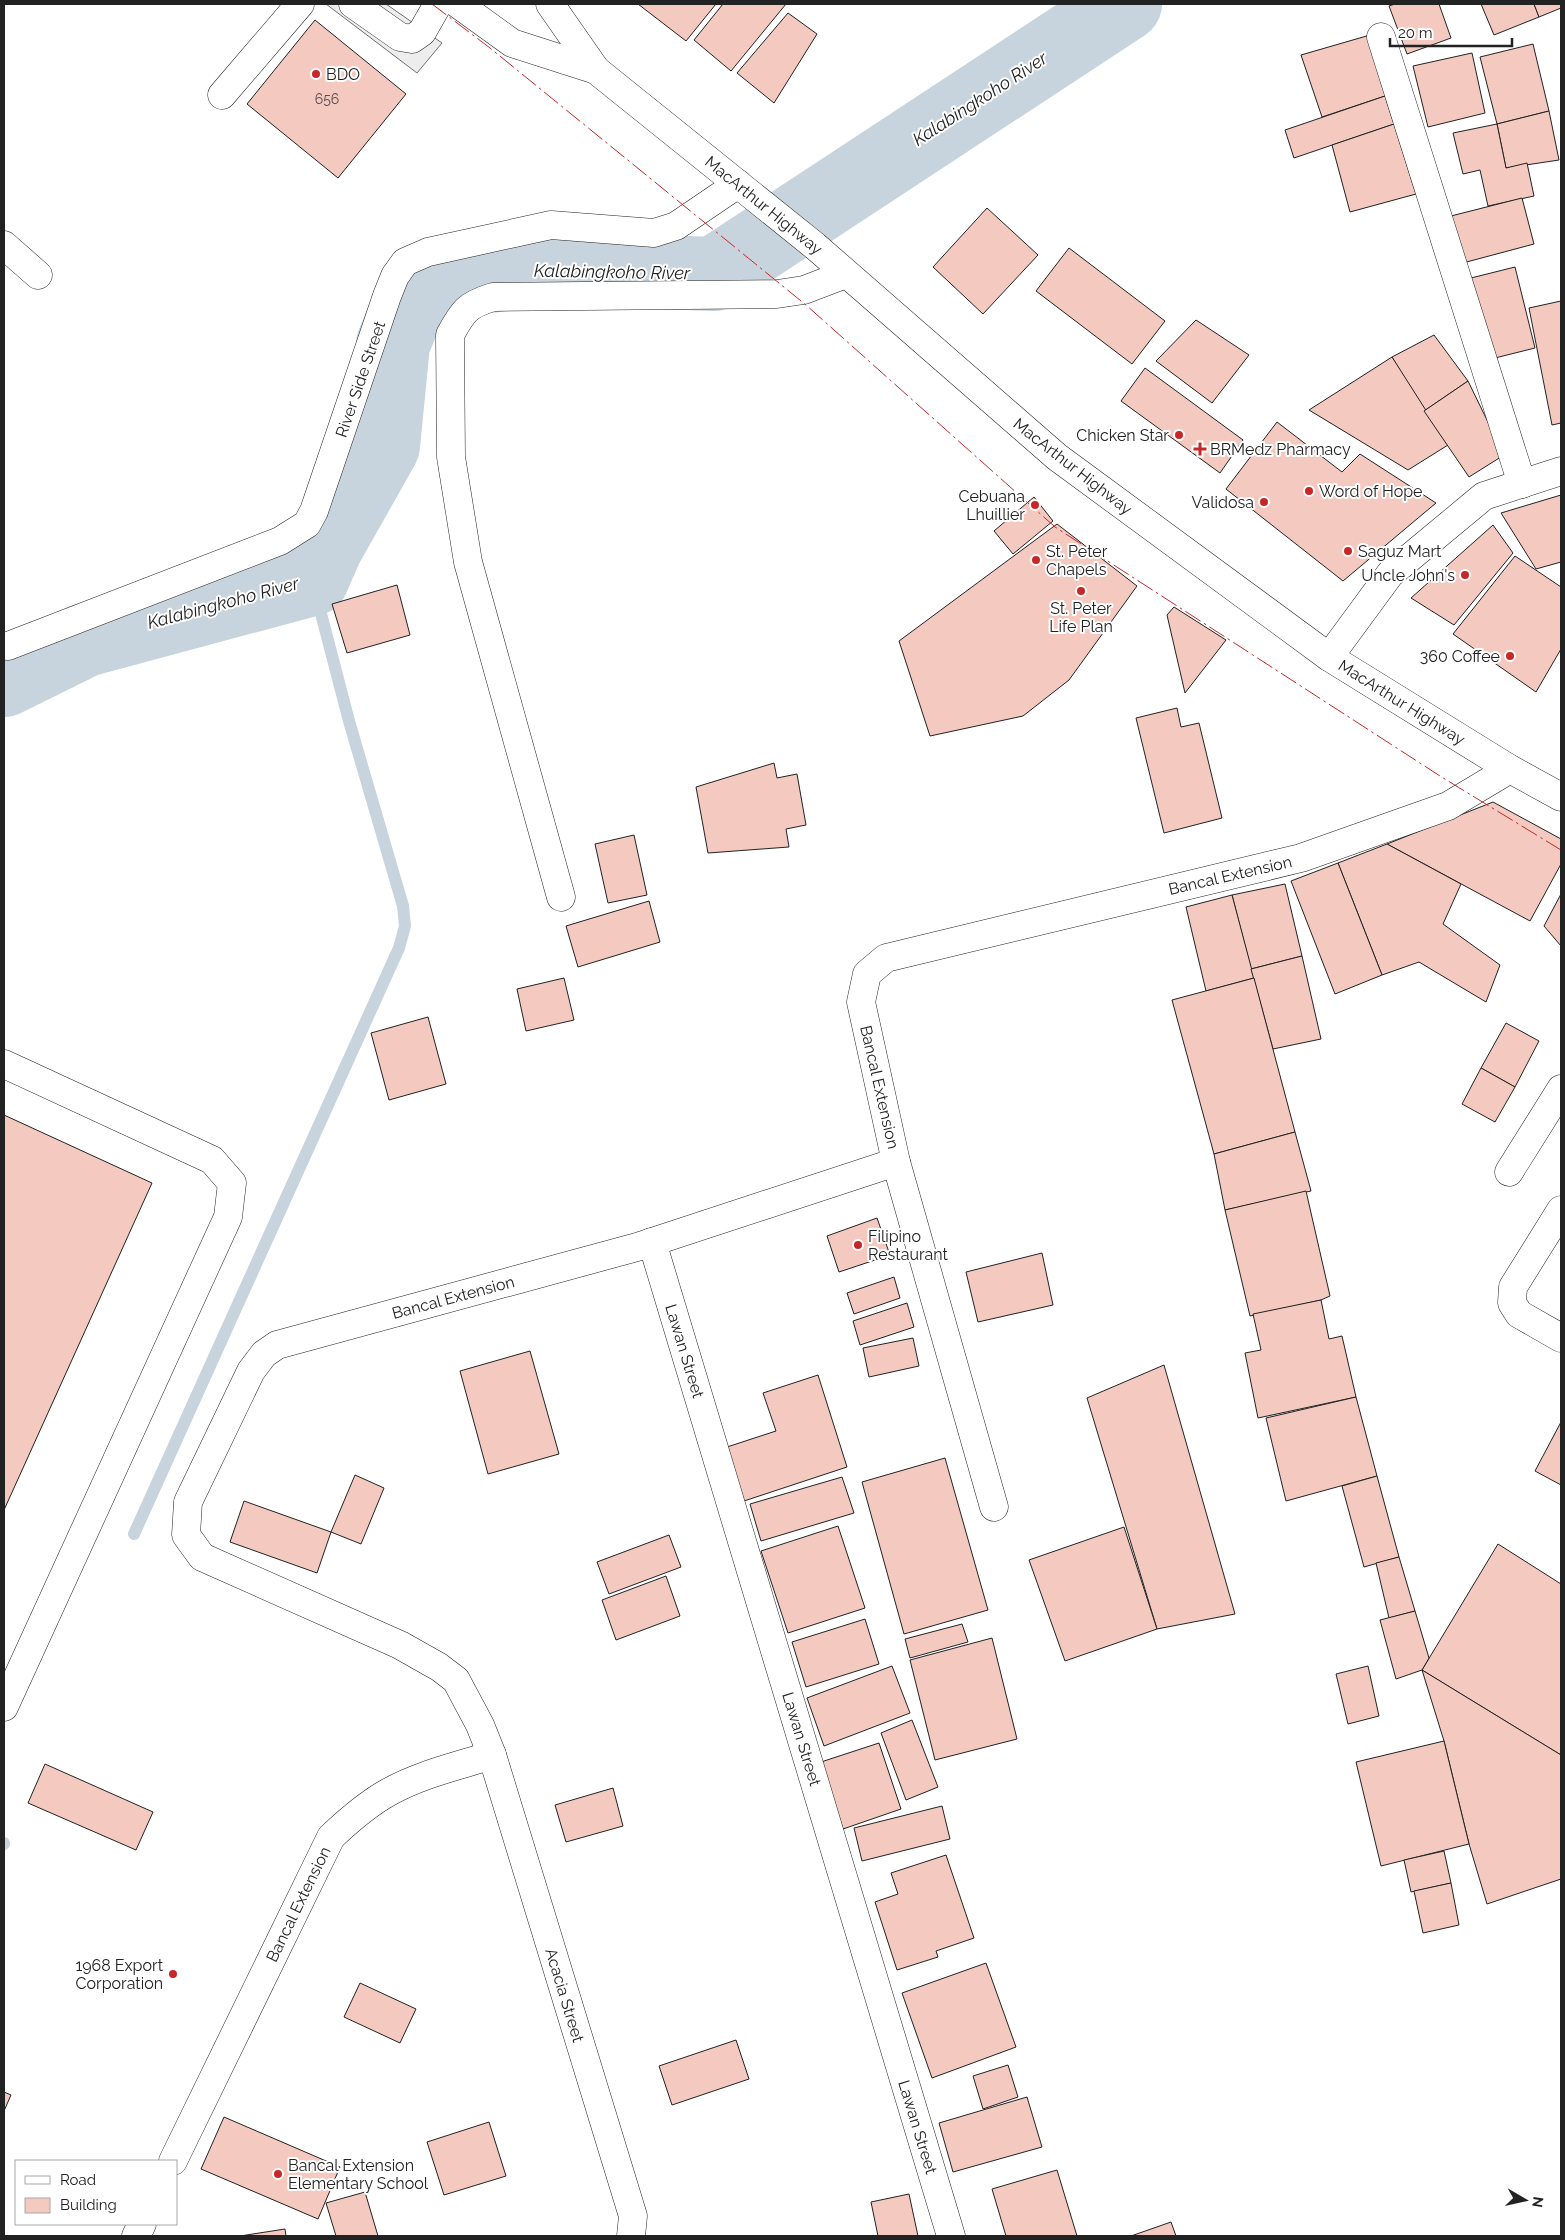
<svg xmlns="http://www.w3.org/2000/svg" width="1565" height="2240" viewBox="0 0 1565 2240" font-family="Raleway,sans-serif">
  <style>
    .parking { fill: #ededed; stroke: #6f6f6f }
    .lines { fill: none; stroke-linecap: round; stroke-linejoin: round }
    .stream { stroke: #c7d3dd; stroke-width: 12 }
    .river { stroke: #c7d3dd; stroke-width: 74 }
    .building { fill: #f3c9c0; stroke: #222 }
    .minor-casing { stroke: #222; stroke-width: 29 }
    .highway-casing { stroke: #222; stroke-width: 29 }
    .minor { stroke: #fff; stroke-width: 28 }
    .highway { stroke: #fff; stroke-width: 28 }
    .power { stroke: #c62828; stroke-width: 1; stroke-dasharray: 18 4 2.5 4; stroke-linecap: butt }
    .poi-dot { fill: #c62828; stroke: #fff; stroke-width: 2 }
    .labels { text-anchor: middle; stroke-width: 4; stroke-linejoin: round; paint-order: stroke }
    .number-label { font-size: 14px; fill: #564c4a }
    .poi-label { font-size: 16px; fill: #222; stroke: #fff; text-anchor: start }
    .street-label { font-size: 16px; fill: #222; stroke: #fff }
    .water-label { font-size: 18px; font-style: italic; fill: #222; stroke: #fff }
  </style>
  <rect width="100%" height="100%" fill="#fff"/>
  <polygon class="parking" points="326,4 386,4 442,43 417,73"/>
  <g class="lines">
    <g class="stream">
      <polyline points="134,1534 399,948 405,926 403,906 349,721 312,579"/>
      <polyline points="4,1844 4,1843"/>
    </g>
    <polyline class="river" points="4,680 85,640 312,579 326,547 383,446 393,344 412,297 447,282 545,268 714,274 1125,4"/>
  </g>
  <g class="building">
    <polygon points="638,4 716,4 686,41"/>
    <polygon points="723,4 786,4 731,71 694,40"/>
    <polygon points="1395,4 1439,4 1451,38 1407,54 1389,6"/>
    <polygon points="1481,4 1534,4 1539,17 1494,35"/>
    <polygon points="1534,4 1561,4 1561,8 1539,17"/>
    <polygon points="788,13 817,34 774,103 737,73"/>
    <polygon points="315,20 406,94 338,178 247,104"/>
    <polygon points="1370,35 1392,86 1385,96 1322,117 1301,55"/>
    <polygon points="1533,44 1549,111 1497,124 1480,57"/>
    <polygon points="1472,53 1485,113 1428,127 1413,66"/>
    <polygon points="1385,96 1394,124 1294,158 1285,130"/>
    <polygon points="1549,111 1559,160 1506,168 1497,124"/>
    <polygon points="1394,124 1416,194 1350,212 1332,145"/>
    <polygon points="1497,124 1506,168 1527,163 1534,196 1488,206 1480,170 1463,174 1453,133"/>
    <polygon points="1522,198 1534,244 1459,264 1443,218"/>
    <polygon points="987,208 1038,255 983,314 933,267"/>
    <polygon points="1069,248 1165,321 1132,364 1036,291"/>
    <polygon points="1515,267 1535,348 1487,360 1467,279"/>
    <polygon points="1561,301 1561,423 1552,425 1529,308"/>
    <polygon points="1196,320 1249,355 1212,403 1156,361"/>
    <polygon points="1434,335 1468,381 1424,411 1392,357"/>
    <polygon points="1392,357 1448,445 1408,470 1309,410"/>
    <polygon points="1145,368 1243,440 1220,473 1121,401"/>
    <polygon points="1468,381 1504,455 1469,477 1424,411"/>
    <polygon points="1277,422 1342,472 1360,454 1436,503 1343,581 1226,489"/>
    <polygon points="1561,495 1561,562 1536,569 1501,513"/>
    <polygon points="1034,497 1053,521 1013,554 994,531"/>
    <polygon points="1057,524 1137,586 1069,680 1023,716 930,736 899,641"/>
    <polygon points="1493,525 1513,553 1454,625 1411,598"/>
    <polygon points="1515,556 1561,587 1561,649 1536,692 1453,634"/>
    <polygon points="397,585 410,635 347,653 332,604"/>
    <polygon points="1174,607 1226,640 1185,693 1167,615"/>
    <polygon points="1177,708 1181,727 1199,723 1222,818 1164,833 1136,718"/>
    <polygon points="774,763 777,778 797,774 806,825 786,829 789,847 708,853 696,787"/>
    <polygon points="1493,802 1561,839 1561,864 1530,921 1387,844"/>
    <polygon points="634,835 647,895 608,903 595,844"/>
    <polygon points="1387,844 1461,884 1443,924 1500,965 1486,1002 1419,962 1382,975 1338,863"/>
    <polygon points="1338,863 1382,975 1335,994 1291,881"/>
    <polygon points="1285,884 1302,956 1251,969 1232,895"/>
    <polygon points="1561,894 1561,946 1544,926"/>
    <polygon points="1232,895 1254,978 1206,991 1186,907"/>
    <polygon points="649,901 660,942 578,967 566,926"/>
    <polygon points="1302,956 1321,1039 1273,1049 1251,969"/>
    <polygon points="564,978 574,1020 526,1031 517,989"/>
    <polygon points="1254,978 1295,1132 1214,1154 1172,1000"/>
    <polygon points="428,1017 446,1084 389,1100 371,1033"/>
    <polygon points="1506,1023 1539,1041 1515,1087 1481,1068"/>
    <polygon points="1481,1068 1515,1087 1495,1122 1462,1104"/>
    <polygon points="4,1115 152,1183 4,1510"/>
    <polygon points="1295,1132 1311,1191 1225,1210 1214,1154"/>
    <polygon points="1306,1191 1330,1296 1321,1300 1250,1316 1225,1210"/>
    <polygon points="877,1218 890,1255 839,1272 827,1236"/>
    <polygon points="1042,1253 1053,1305 978,1322 966,1272"/>
    <polygon points="894,1277 900,1298 854,1314 847,1293"/>
    <polygon points="1321,1300 1329,1339 1342,1336 1356,1397 1258,1418 1245,1353 1261,1350 1253,1314"/>
    <polygon points="907,1303 914,1327 860,1345 853,1321"/>
    <polygon points="913,1338 919,1366 869,1377 863,1348"/>
    <polygon points="530,1351 559,1454 488,1474 460,1371"/>
    <polygon points="1164,1365 1235,1614 1157,1629 1087,1398"/>
    <polygon points="818,1375 847,1467 744,1501 727,1447 776,1431 763,1393"/>
    <polygon points="1356,1397 1377,1476 1286,1501 1266,1418"/>
    <polygon points="1561,1422 1561,1485 1535,1471"/>
    <polygon points="945,1458 988,1610 904,1634 862,1482"/>
    <polygon points="355,1475 384,1488 361,1544 331,1532"/>
    <polygon points="1377,1476 1399,1557 1364,1567 1342,1486"/>
    <polygon points="842,1477 854,1513 761,1541 750,1504"/>
    <polygon points="244,1501 331,1532 317,1573 230,1542"/>
    <polygon points="838,1526 865,1608 788,1633 761,1551"/>
    <polygon points="1124,1527 1157,1629 1065,1661 1029,1560"/>
    <polygon points="669,1535 681,1567 609,1594 597,1562"/>
    <polygon points="1498,1544 1561,1584 1561,1755 1422,1670"/>
    <polygon points="1399,1557 1415,1611 1389,1618 1376,1563"/>
    <polygon points="666,1576 680,1616 616,1640 602,1600"/>
    <polygon points="1415,1611 1429,1658 1422,1670 1396,1679 1380,1620"/>
    <polygon points="865,1619 879,1664 806,1687 792,1642"/>
    <polygon points="962,1624 968,1642 910,1658 905,1639"/>
    <polygon points="992,1638 1017,1739 935,1760 910,1660"/>
    <polygon points="892,1666 910,1713 824,1746 807,1698"/>
    <polygon points="1368,1666 1379,1716 1348,1724 1336,1674"/>
    <polygon points="1422,1670 1561,1755 1561,1879 1487,1904 1469,1844 1444,1741"/>
    <polygon points="912,1720 938,1787 906,1800 881,1733"/>
    <polygon points="1444,1741 1469,1844 1381,1866 1356,1762"/>
    <polygon points="879,1743 901,1809 843,1829 821,1762"/>
    <polygon points="45,1764 153,1812 136,1850 28,1803"/>
    <polygon points="613,1788 623,1826 566,1842 555,1805"/>
    <polygon points="942,1806 950,1839 862,1861 854,1828"/>
    <polygon points="1444,1851 1451,1883 1411,1892 1404,1860"/>
    <polygon points="946,1855 974,1938 936,1951 938,1957 897,1970 875,1902 898,1894 891,1873"/>
    <polygon points="1451,1883 1459,1925 1423,1933 1414,1891"/>
    <polygon points="986,1963 1016,2047 932,2078 902,1993"/>
    <polygon points="360,1983 416,2009 400,2043 344,2017"/>
    <polygon points="736,2040 749,2079 672,2105 659,2066"/>
    <polygon points="1008,2065 1018,2097 983,2109 973,2076"/>
    <polygon points="4,2092 11,2095 4,2111"/>
    <polygon points="1027,2097 1042,2147 953,2172 939,2123"/>
    <polygon points="224,2117 340,2167 318,2219 201,2169"/>
    <polygon points="489,2122 506,2176 444,2195 427,2142"/>
    <polygon points="1057,2170 1077,2236 1006,2236 992,2189"/>
    <polygon points="365,2192 378,2236 336,2236 326,2203"/>
    <polygon points="909,2194 918,2236 878,2236 871,2202"/>
    <polygon points="1171,2222 1176,2236 1131,2236"/>
    <polygon points="285,2229 286,2236 240,2236"/>
  </g>
  <g class="lines">
    <g class="minor-casing">
      <g id="minor">
        <polyline points="353,4 400,37 412,39 422,32 438,4"/>
        <polyline points="1381,37 1522,484"/>
        <polyline points="222,95 300,4"/>
        <polyline points="4,245 38,275"/>
        <polyline points="8,646 280,541 307,524 314,511 387,296 395,276 405,262 428,252 551,225 654,233 676,226 738,184"/>
        <polyline points="1329,657 1390,574 1484,496 1561,471"/>
        <path d="M561,897l-93,-335 -17,-105 -1,-122c13,-24 17,-30 43,-38l284,-3 27,-4 42,-16"/>
        <polyline points="4,1064 212,1160 232,1183 228,1217 4,1707"/>
        <polyline points="1509,1172 1561,1089"/>
        <polyline points="1561,1210 1513,1287 1512,1303 1519,1314 1561,1338"/>
        <polyline points="652,1242 951,2236"/>
        <polyline points="994,1507 896,1162 861,1002 867,974 886,958 1301,858 1448,806 1510,769"/>
        <path d="M173,2161l158,-324c18,-17 36,-33 58,-45 32,-18 69,-26 103,-37"/>
        <polyline points="136,2236 142,2224"/>
        <polyline points="631,2236 633,2216 492,1755 480,1725 456,1680 439,1667 400,1645 202,1557 186,1535 188,1502 251,1371 264,1354 277,1345 637,1247 896,1162"/>
      </g>
    </g>
    <g class="highway-casing">
      <g id="highway">
        <polyline points="458,4 512,43 596,70"/>
        <polyline points="550,4 596,70 815,246 1057,457 1329,657 1510,769 1561,797"/>
      </g>
    </g>
    <use href="#minor" class="minor"/>
    <use href="#highway" class="highway"/>
    <polyline class="power" points="432,4 490,48 806,305 1055,527 1440,776 1561,850"/>
  </g>
  <g class="poi-dot">
    <circle cx="316" cy="74" r="5"/>
    <circle cx="1179" cy="435" r="5"/>
    <path d="M1197.5 441.5h5v5h5v5h-5v5h-5v-5h-5v-5h5z"/>
    <circle cx="1309" cy="491" r="5"/>
    <circle cx="1264" cy="502" r="5"/>
    <circle cx="1035" cy="505" r="5"/>
    <circle cx="1348" cy="551" r="5"/>
    <circle cx="1036" cy="560" r="5"/>
    <circle cx="1465" cy="575" r="5"/>
    <circle cx="1081" cy="591" r="5"/>
    <circle cx="1510" cy="656" r="5"/>
    <circle cx="858" cy="1245" r="5"/>
    <circle cx="173" cy="1974" r="5"/>
    <circle cx="278" cy="2174" r="5"/>
  </g>
  <g class="labels">
    <g class="number-label">
      <text x="327" y="104">656</text>
    </g>
    <g class="poi-label">
      <text x="326" y="80">BDO</text>
      <text x="1169" y="441" text-anchor="end">Chicken Star</text>
      <text x="1210" y="455">BRMedz Pharmacy</text>
      <text x="1319" y="497">Word of Hope</text>
      <text x="1025" y="502" text-anchor="end">Cebuana<tspan x="1025" dy="18">Lhuillier</tspan></text>
      <text x="1254" y="508" text-anchor="end">Validosa</text>
      <text x="1046" y="557">St. Peter<tspan x="1046" dy="18">Chapels</tspan></text>
      <text x="1358" y="557">Saguz Mart</text>
      <text x="1455" y="581" text-anchor="end">Uncle John's</text>
      <text x="1081" y="614" text-anchor="middle">St. Peter<tspan x="1081" dy="18">Life Plan</tspan></text>
      <text x="1500" y="662" text-anchor="end">360 Coffee</text>
      <text x="868" y="1242">Filipino<tspan x="868" dy="18">Restaurant</tspan></text>
      <text x="163" y="1971" text-anchor="end">1968 Export<tspan x="163" dy="18">Corporation</tspan></text>
      <text x="288" y="2171">Bancal Extension<tspan x="288" dy="18">Elementary School</tspan></text>
    </g>
    <g class="street-label">
      <text transform="translate(764 205) rotate(39)" y="6">MacArthur Highway</text>
      <text transform="translate(360 379) rotate(-71)" y="6">River Side Street</text>
      <text transform="translate(1073 466) rotate(38)" y="6">MacArthur Highway</text>
      <text transform="translate(1402 702) rotate(32)" y="6">MacArthur Highway</text>
      <text transform="translate(1230 875) rotate(-13)" y="6">Bancal Extension</text>
      <text transform="translate(880 1087) rotate(77)" y="6">Bancal Extension</text>
      <text transform="translate(453 1297) rotate(-15)" y="6">Bancal Extension</text>
      <text transform="translate(685 1351) rotate(73)" y="6">Lawan Street</text>
      <text transform="translate(802 1739) rotate(73)" y="6">Lawan Street</text>
      <text transform="translate(298 1904) rotate(-64)" y="6">Bancal Extension</text>
      <text transform="translate(565 1995) rotate(73)" y="6">Acacia Street</text>
      <text transform="translate(918 2127) rotate(73)" y="6">Lawan Street</text>
    </g>
    <g class="water-label">
      <text transform="translate(980 99) rotate(-33)" y="6">Kalabingkoho River</text>
      <text transform="translate(612 272) rotate(1)" y="6">Kalabingkoho River</text>
      <text transform="translate(223 603) rotate(-15)" y="6">Kalabingkoho River</text>
    </g>
  </g>
  <rect width="1565" height="2240" fill="none" stroke="#222222" stroke-width="10"/>
  <rect x="15" y="2160" width="162" height="65" fill="#ffffff" stroke="#a7a7a7"/>
  <rect x="25" y="2176" width="25" height="8" fill="#ffffff" stroke="#a7a7a7"/>
  <text x="60" y="2185" font-size="15" fill="#222222">Road</text>
  <rect x="25" y="2198" width="25" height="15" fill="#f3c9c0" stroke="#a7a7a7"/>
  <text x="60" y="2210" font-size="15" fill="#222222">Building</text>
  <g transform="translate(1525 2200) rotate(99)" stroke="#ffffff" stroke-width="4" paint-order="stroke">
  <path d="M0-4L9 19L0 12L-9 19Z" fill="#222222"/>
  <text y="-8" font-size="14" font-weight="bold" text-anchor="middle" fill="#222222">N</text>
  </g>
  <path d="M1390 38v8h122v-8" fill="none" stroke="#222222" stroke-width="2.5"/>
  <text x="1398" y="38" font-size="15" fill="#222222" stroke="#ffffff" stroke-width="4" paint-order="stroke">20 m</text>
</svg>
